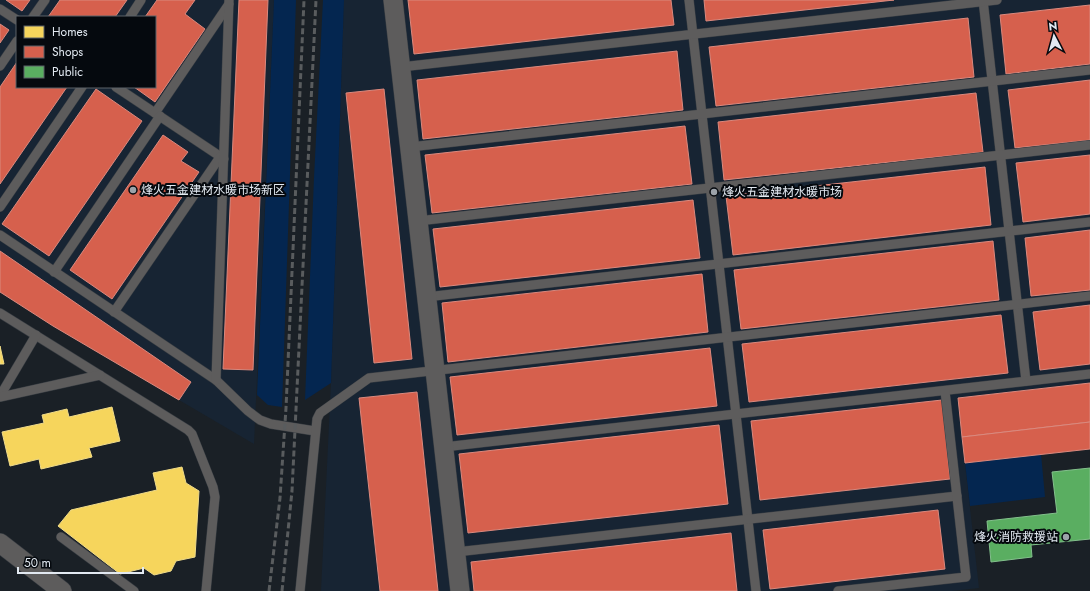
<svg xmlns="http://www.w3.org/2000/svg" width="1090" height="591" viewBox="0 0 1090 591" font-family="Jost,'Noto Sans SC',sans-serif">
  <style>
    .built { fill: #172433; fill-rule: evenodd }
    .green { fill: #042650 }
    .homes { fill: #f6d55c; stroke: #f0db89 }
    .shops { fill: #d6604d; stroke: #da897e }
    .public { fill: #5aae61; stroke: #83c08c }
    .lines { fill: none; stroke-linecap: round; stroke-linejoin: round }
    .service-casing { stroke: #373c42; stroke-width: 10 }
    .minor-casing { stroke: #373c42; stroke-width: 20 }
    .service { stroke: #5d5c5c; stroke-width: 9 }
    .minor { stroke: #5d5c5c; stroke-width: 19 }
    .rail { stroke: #595c5e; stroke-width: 3; stroke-dasharray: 6 3; stroke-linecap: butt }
    .poi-dot { fill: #9ca3aa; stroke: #05090e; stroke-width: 1.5 }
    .labels { text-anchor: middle; stroke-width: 4; stroke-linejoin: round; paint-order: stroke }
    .poi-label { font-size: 12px; fill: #e2e9f1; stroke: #05090e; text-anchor: start }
  </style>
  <rect width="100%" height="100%" fill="#1a2026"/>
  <g class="built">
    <path d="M0,0h274l-20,444 -201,-118 -53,-34zM17,17h138v70h-138z"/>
    <polygon points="344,0 1090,0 1090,422 962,437 979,588 952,591 321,591 331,383"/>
  </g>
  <g class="green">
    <polygon points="274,0 296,0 282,407 268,405 257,395"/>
    <polygon points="323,0 344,0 331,383 305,400 314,178"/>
    <polygon points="1041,454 1045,497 970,506 965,463"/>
  </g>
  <g class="homes">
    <polygon points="0,346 4,364 0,364"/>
    <polygon points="112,407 120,441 89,448 92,457 41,469 39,459 10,466 2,432 44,423 42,415 67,409 69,417"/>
    <polygon points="182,467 186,483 199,491 195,557 176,561 171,571 154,575 144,568 120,574 58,526 71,510 157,490 153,473"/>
  </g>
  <g class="shops">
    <polygon points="6,0 30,0 22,11"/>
    <polygon points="60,0 127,0 115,17 48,17"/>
    <polygon points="157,0 195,0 185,14 205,29 155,102 134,87 155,87 155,17 145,17"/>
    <polygon points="239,0 268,0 253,370 223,369"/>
    <polygon points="408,0 671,0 674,25 414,54"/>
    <polygon points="704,0 894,0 706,21"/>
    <polygon points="1090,5 1090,64 1006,74 1000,15"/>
    <polygon points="968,18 974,77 716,106 709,47"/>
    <polygon points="0,24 9,30 0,43"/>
    <polygon points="677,51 683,110 423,139 417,80"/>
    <polygon points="17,62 17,87 67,87 0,184 0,87"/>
    <polygon points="1090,80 1090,140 1015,148 1008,90"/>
    <polygon points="96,89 142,121 49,256 2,224"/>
    <polygon points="384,89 412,359 374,363 346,93"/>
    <polygon points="976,93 983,152 724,180 718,122"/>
    <polygon points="685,126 692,184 432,213 425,155"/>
    <polygon points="163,135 188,152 181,161 199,172 112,299 70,270"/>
    <polygon points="1090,155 1090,214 1023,222 1016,163"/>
    <polygon points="985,167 991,225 733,255 726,196"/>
    <polygon points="693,200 700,258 440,287 433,229"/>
    <polygon points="1090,230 1090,290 1031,296 1025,238"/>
    <polygon points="993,241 999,300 741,329 734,270"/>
    <polygon points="0,251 191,382 179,400 53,326 0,292"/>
    <polygon points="702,274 708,332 448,362 442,303"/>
    <polygon points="1090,305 1090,364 1040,370 1033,312"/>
    <polygon points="1001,315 1008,373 749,402 742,344"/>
    <polygon points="710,348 717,406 457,435 450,377"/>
    <polygon points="1090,383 1090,422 962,437 958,398"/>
    <polygon points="417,392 438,591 380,591 359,398"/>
    <polygon points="942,400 950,479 760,500 751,421"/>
    <polygon points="1090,422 1090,449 965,463 962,437"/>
    <polygon points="719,425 728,504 468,533 459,454"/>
    <polygon points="938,510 945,569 770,589 763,530"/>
    <polygon points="731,533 737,591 474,591 471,562"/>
  </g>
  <polygon class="public" points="1090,468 1090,539 1031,545 1032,557 991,562 987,521 1057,513 1052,472"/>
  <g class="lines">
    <g class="service-casing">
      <g id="service">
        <polyline points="689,0 756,591"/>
        <polyline points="983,0 1026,381"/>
        <polyline points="0,9 17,20"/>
        <polyline points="33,17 45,0"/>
        <polyline points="130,17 141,0"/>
        <polyline points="0,66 17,41"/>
        <polyline points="401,67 997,0"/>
        <polyline points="116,87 224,159"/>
        <polyline points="155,113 229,4"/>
        <polyline points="410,147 1090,70"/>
        <polyline points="0,207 82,87"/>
        <polyline points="418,221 1090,145"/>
        <polyline points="0,235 216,380 248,411 260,420 271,424 315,431"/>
        <polyline points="54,272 160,116"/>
        <polyline points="426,297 1090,222"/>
        <polyline points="114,312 220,157"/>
        <polyline points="0,313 188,430 192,434 213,487 215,497 206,591"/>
        <polyline points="216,380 229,0"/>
        <polyline points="0,396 36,335"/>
        <polyline points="0,397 100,375"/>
        <polyline points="444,447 1090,374"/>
        <polyline points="61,537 134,591"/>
        <polyline points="456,552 957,496"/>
        <polyline points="300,591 317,419 320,413 369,378 1090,296"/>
        <polyline points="838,591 966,577 945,391"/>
      </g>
    </g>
    <g class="minor-casing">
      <g id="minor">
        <polyline points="393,0 460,591"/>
        <polyline points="0,543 62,591"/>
      </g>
    </g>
    <use href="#service" class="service"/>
    <use href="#minor" class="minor"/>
    <g class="rail">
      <polyline points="269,591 280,498 286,408 304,0"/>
      <polyline points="282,591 292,491 316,0"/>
    </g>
  </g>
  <g class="poi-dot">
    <circle cx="133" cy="190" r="4"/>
    <circle cx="714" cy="192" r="4"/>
    <circle cx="1066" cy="537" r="4"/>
  </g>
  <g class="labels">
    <g class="poi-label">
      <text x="141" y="194">烽火五金建材水暖市场新区</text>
      <text x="722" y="196">烽火五金建材水暖市场</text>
      <text x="1058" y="541" text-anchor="end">烽火消防救援站</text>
    </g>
  </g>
  <rect x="16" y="16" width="140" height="72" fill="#05090e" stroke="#5d6369"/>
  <rect x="24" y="26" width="20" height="12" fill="#f6d55c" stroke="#5d6369"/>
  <text x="52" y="36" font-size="12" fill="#e2e9f1">Homes</text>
  <rect x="24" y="46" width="20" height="12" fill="#d6604d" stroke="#5d6369"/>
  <text x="52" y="56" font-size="12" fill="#e2e9f1">Shops</text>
  <rect x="24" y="66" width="20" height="12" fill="#5aae61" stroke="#5d6369"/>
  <text x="52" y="76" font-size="12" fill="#e2e9f1">Public</text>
  <g transform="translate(1054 36) rotate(354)" stroke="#05090e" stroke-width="3" paint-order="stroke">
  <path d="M0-3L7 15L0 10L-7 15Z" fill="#e2e9f1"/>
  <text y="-6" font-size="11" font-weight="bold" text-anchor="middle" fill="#e2e9f1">N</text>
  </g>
  <path d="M18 567v6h125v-6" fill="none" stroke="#e2e9f1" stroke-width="2"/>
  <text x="24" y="567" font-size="12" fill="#e2e9f1" stroke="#05090e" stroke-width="3" paint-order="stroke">50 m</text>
</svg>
